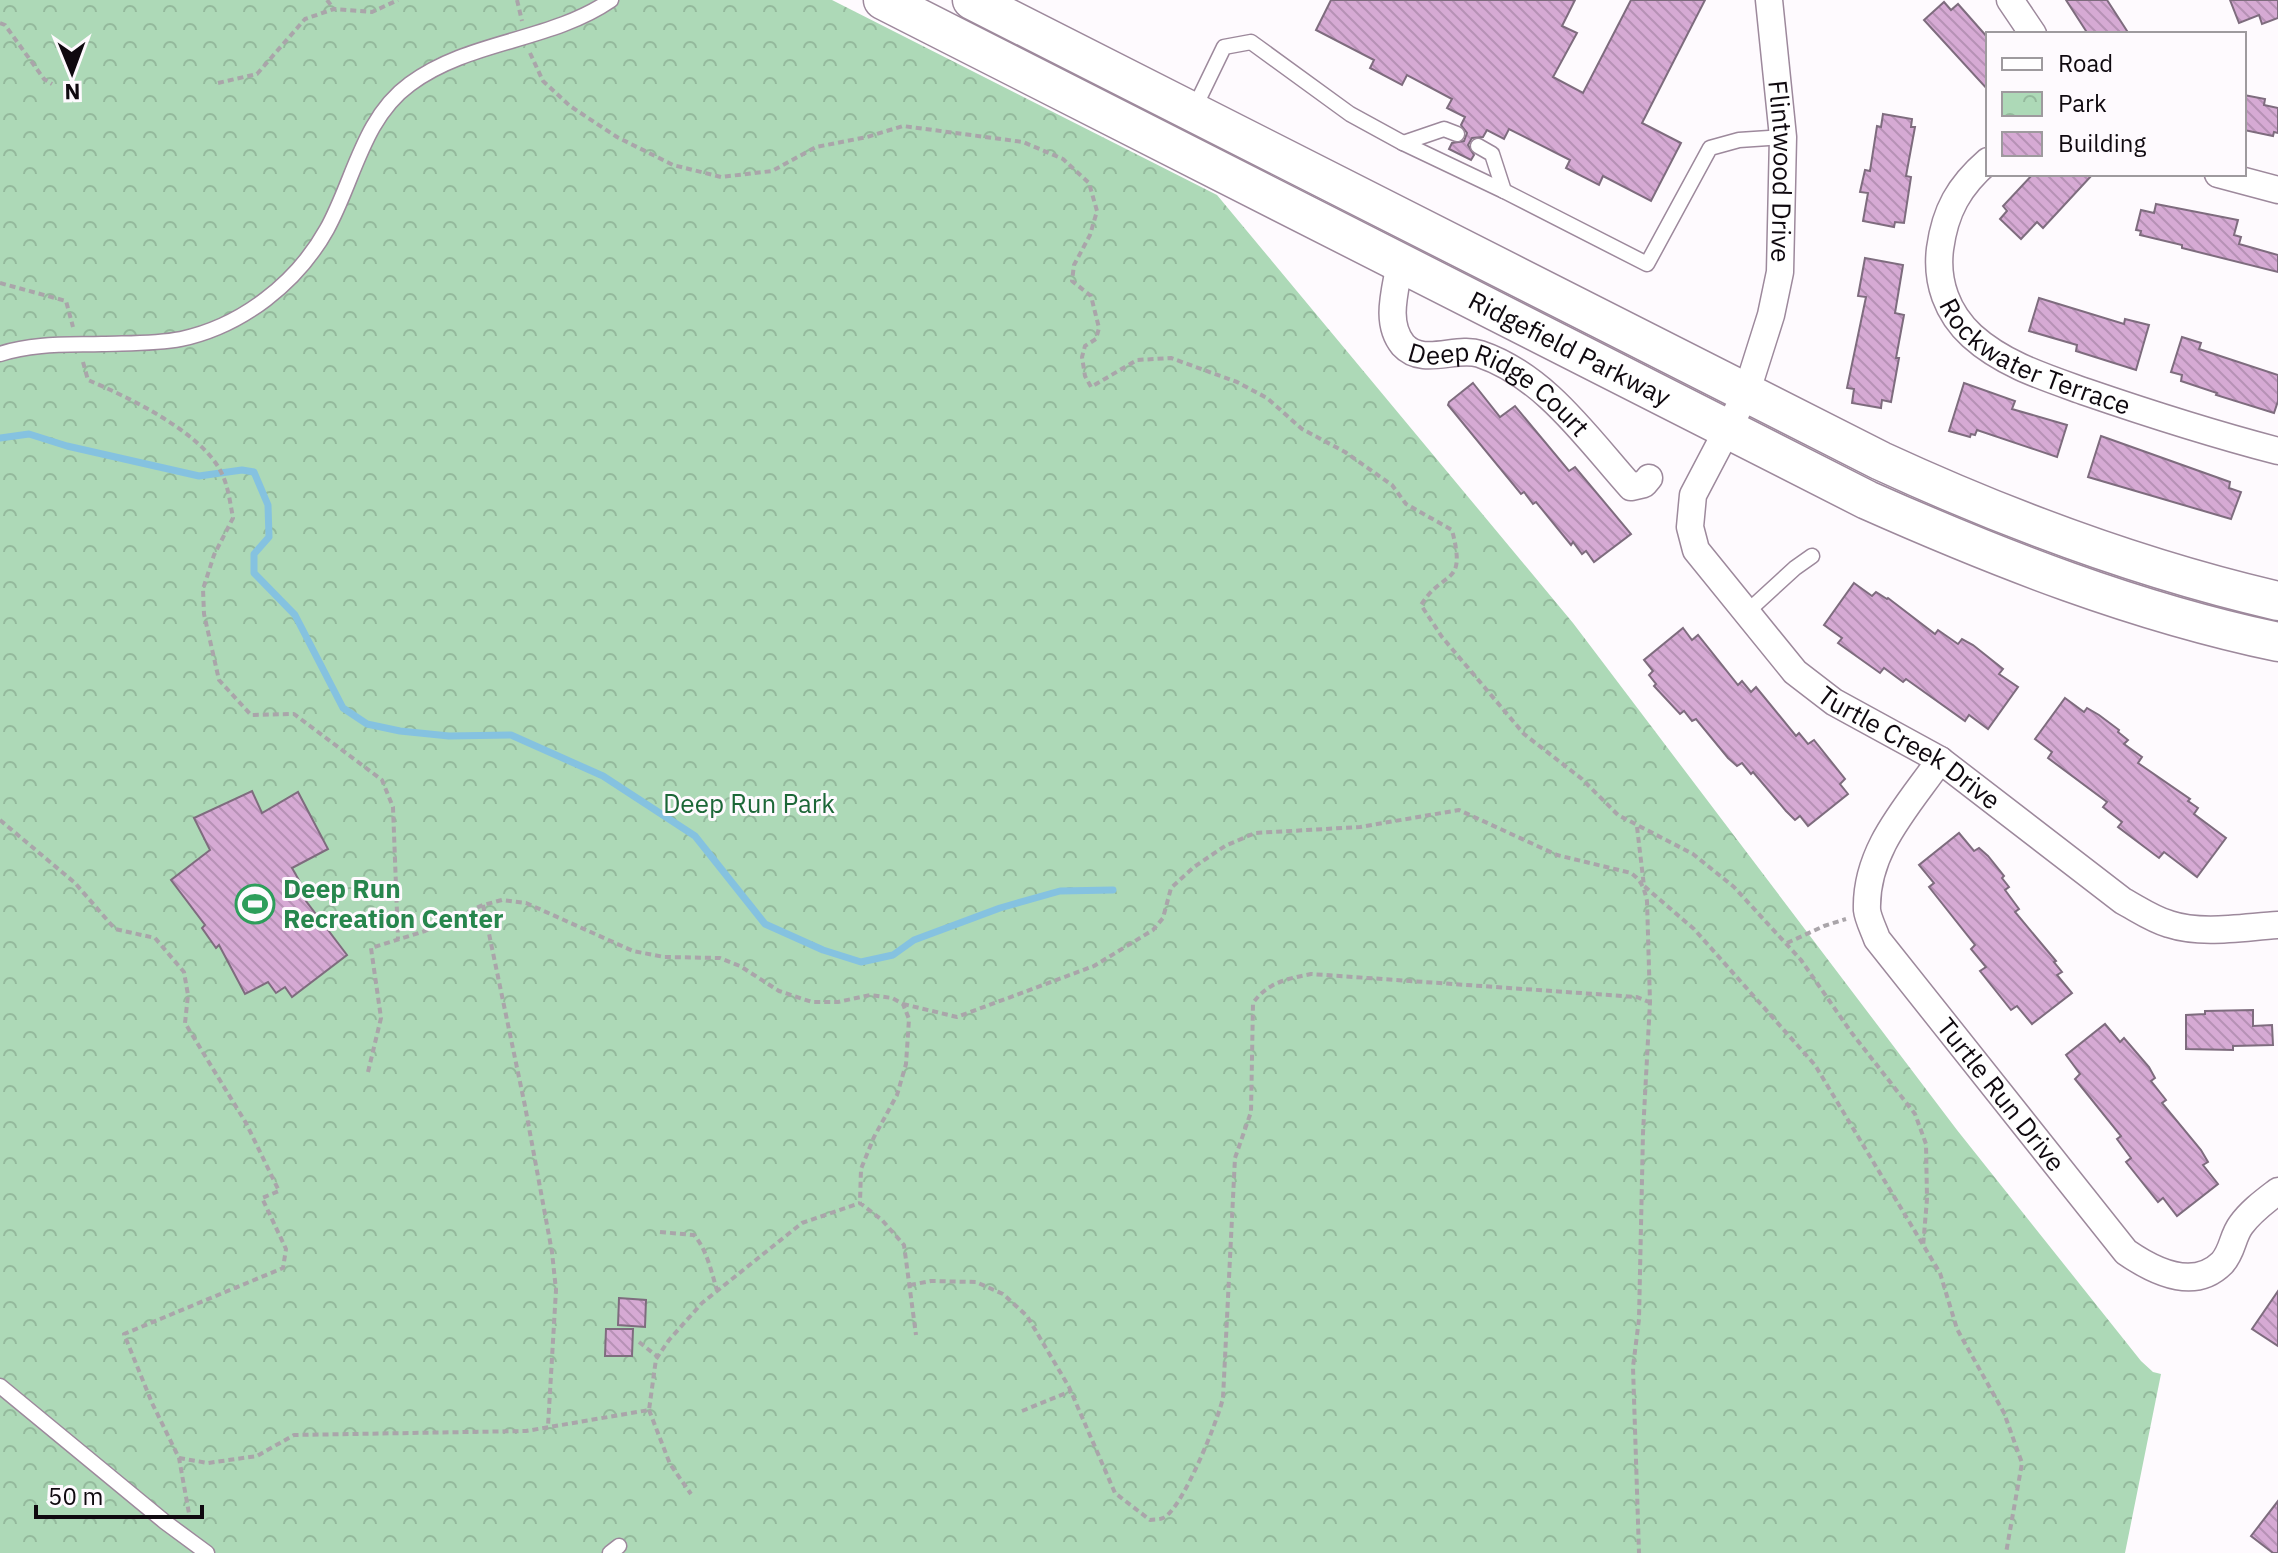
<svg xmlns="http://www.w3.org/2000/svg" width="2278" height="1553" viewBox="0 0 2278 1553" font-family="'IBM Plex Sans',sans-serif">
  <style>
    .park { fill: url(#park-crowns) }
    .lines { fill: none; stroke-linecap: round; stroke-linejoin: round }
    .stream { stroke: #85c2e0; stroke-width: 7 }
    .building { fill: url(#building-back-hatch); stroke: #7e6c7e; stroke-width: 2 }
    .service-casing { stroke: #9d899c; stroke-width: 17 }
    .minor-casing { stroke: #9d899c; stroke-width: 29 }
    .secondary-casing { stroke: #9d899c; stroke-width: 41 }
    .path { stroke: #aaa5aa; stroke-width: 4; stroke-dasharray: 6 4; stroke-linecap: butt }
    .service { stroke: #fff; stroke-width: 14 }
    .minor { stroke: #fff; stroke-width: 26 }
    .secondary { stroke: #fff; stroke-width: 38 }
    .labels { text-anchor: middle; stroke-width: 6; stroke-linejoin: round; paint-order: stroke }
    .street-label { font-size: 26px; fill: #0f090f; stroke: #fefafe }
    .park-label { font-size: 26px; fill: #1c6737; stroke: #fefafe }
    .leisure-label { font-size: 26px; font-weight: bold; fill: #27864d; stroke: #fefafe; text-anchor: start }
  </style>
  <defs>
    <pattern id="park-crowns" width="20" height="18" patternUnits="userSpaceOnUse" patternTransform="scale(2)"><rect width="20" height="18" fill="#add9b7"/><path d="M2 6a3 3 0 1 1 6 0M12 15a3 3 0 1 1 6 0" fill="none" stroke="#94b99c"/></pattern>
    <pattern id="building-back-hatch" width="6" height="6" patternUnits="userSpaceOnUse" patternTransform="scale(2)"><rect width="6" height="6" fill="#d6aad4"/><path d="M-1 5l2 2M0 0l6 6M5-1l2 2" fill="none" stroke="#b691b5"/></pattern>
  </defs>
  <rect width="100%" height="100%" fill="#fefafe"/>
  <polygon class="park" points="0,0 832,0 1217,195 1573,623 1957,1130 2141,1361 2153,1372 2161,1374 2125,1553 0,1553"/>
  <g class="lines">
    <polyline class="stream" points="0,438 29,434 67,446 199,476 242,470 254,472 268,505 269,537 254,554 254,573 295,615 343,708 367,724 400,731 449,736 511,735 603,776 695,836 765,924 823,950 861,962 893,955 914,940 1000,908 1060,891 1113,890"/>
  </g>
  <g class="building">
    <polygon points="1331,0 1575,0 1562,26 1577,33 1553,77 1583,93 1631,0 1705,0 1642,123 1681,143 1651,201 1603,176 1599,185 1566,168 1570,160 1509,129 1504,139 1487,130 1483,137 1472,138 1468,145 1474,155 1471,160 1449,149 1452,143 1464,141 1467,133 1461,125 1465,117 1447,108 1452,99 1407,75 1402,85 1370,68 1374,60 1316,30"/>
    <polygon points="2066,0 2107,0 2129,34 2088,34"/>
    <polygon points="2230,0 2278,0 2278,18 2262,24 2259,15 2239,23"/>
    <polygon points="1944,2 1951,10 1958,4 1988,38 1988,90 1924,20"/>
    <polygon points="2244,95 2265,99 2264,105 2278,108 2278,133 2274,132 2273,136 2244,130"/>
    <polygon points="1883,114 1912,119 1911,127 1915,127 1906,176 1911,177 1904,223 1895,222 1894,227 1863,221 1868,193 1860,192 1865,170 1870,171 1877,126 1881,127"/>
    <polygon points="2033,174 2093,174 2043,228 2037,222 2021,239 2000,219 2007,211 2003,206"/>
    <polygon points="2156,204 2238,220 2234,235 2241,237 2239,244 2278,255 2278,272 2182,248 2182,245 2140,235 2141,231 2136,230 2141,210 2154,213"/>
    <polygon points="1865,258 1903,265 1895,313 1904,315 1896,358 1899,358 1891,402 1882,400 1881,408 1852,403 1854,389 1847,388 1866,297 1858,296"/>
    <polygon points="2039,298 2124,324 2125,319 2149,325 2136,370 2076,351 2077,345 2029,331"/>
    <polygon points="2182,337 2201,343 2199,349 2278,375 2278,401 2274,413 2216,395 2217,393 2181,381 2182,375 2171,372"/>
    <polygon points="1473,383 1500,417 1515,406 1569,471 1575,467 1631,534 1594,562 1586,551 1582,554 1573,542 1571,545 1536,502 1533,504 1524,492 1521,494 1448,405 1449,402"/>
    <polygon points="1964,383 2015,401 2012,409 2067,425 2057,457 1977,430 1975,435 1971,434 1970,437 1949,431"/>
    <polygon points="2101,436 2230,482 2229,488 2241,492 2231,519 2088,477"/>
    <polygon points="1854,583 1872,596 1876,592 1887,599 1888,598 1935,634 1938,630 1958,644 1962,639 1973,645 2003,669 1999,674 2018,687 1988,729 1969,715 1965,721 1906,679 1903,682 1884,668 1880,673 1838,643 1842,638 1824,625"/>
    <polygon points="1683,628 1692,640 1698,635 1738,685 1742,681 1751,692 1756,687 1796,736 1799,733 1808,744 1814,740 1845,779 1840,784 1848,794 1808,826 1800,816 1795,820 1786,811 1753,772 1751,774 1742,763 1737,766 1728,758 1696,719 1692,721 1684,711 1680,714 1654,686 1656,684 1649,675 1653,671 1644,660"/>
    <polygon points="2065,698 2084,712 2087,708 2099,715 2119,730 2118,732 2128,740 2124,744 2142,757 2138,763 2190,799 2188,801 2198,808 2194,814 2226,838 2197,877 2164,852 2159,858 2118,827 2122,822 2103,807 2107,802 2048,758 2052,752 2035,739"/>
    <polygon points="252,791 262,813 298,792 328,849 292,868 308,896 306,901 347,955 292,997 285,987 276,993 268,982 245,994 219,945 216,948 202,928 205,925 171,880 210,850 194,818"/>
    <polygon points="1959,833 1974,851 1979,848 1988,856 2004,876 2002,878 2009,887 2005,890 2019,909 2015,912 2056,961 2054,962 2062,972 2057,975 2072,993 2032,1024 2017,1006 2011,1010 1980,971 1986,967 1971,949 1975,945 1929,887 1934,883 1919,865"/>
    <polygon points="2253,1010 2253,1026 2272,1025 2273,1045 2233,1046 2233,1050 2186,1049 2186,1015 2205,1014 2205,1011"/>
    <polygon points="2105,1024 2120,1042 2124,1038 2149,1067 2155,1078 2151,1081 2166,1100 2162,1103 2201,1150 2208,1162 2203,1165 2218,1184 2177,1216 2163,1198 2158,1202 2126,1162 2131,1158 2117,1139 2121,1136 2075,1079 2080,1074 2066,1055"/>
    <polygon points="2278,1291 2278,1346 2252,1329"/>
    <polygon points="619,1298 646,1300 645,1327 618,1325"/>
    <polygon points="606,1329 633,1329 632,1356 605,1356"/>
    <polygon points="2278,1501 2278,1553 2273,1553 2251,1536"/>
  </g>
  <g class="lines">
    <g class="service-casing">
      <g id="service">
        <polyline points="1193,111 1224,47 1251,42 1350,114 1403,143 1504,191 1647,264 1710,148 1739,140 1783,137"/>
        <polyline points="1403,143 1444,129 1457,134"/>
        <polyline points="1478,146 1492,154 1504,191"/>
        <path d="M0,354c33,-11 68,-9 102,-10 26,-1 53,0 79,-5 61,-13 116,-56 146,-110 27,-49 36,-111 83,-145 59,-44 140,-42 201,-84"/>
        <polyline points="1747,612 1795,568 1812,556"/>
        <polyline points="0,1386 165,1522 207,1553"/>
        <polyline points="610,1553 619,1546"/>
      </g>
    </g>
    <g class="minor-casing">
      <g id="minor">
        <path id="s1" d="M1769,0l14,137 -3,135 -9,43 -25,79 -53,101 -3,32 6,23 99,122 39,30 106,58 183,141c15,8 29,18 46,23 33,11 75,3 109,1"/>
        <polyline points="2010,0 2033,34"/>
        <path id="s2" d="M1988,161c-29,25 -43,50 -48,88 -4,33 7,64 32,87 32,29 75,42 114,56 64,22 127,42 192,59"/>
        <polyline points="2218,174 2278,190"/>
        <path id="s3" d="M1400,262c-4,27 -16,60 3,83 20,22 53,1 77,9 65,22 107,84 151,133l13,-3 5,-6"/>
        <path id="s4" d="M1940,760c-32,46 -75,90 -73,150 1,9 7,20 10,29l249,313c26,18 67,40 96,11 11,-12 10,-26 19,-38 10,-14 24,-24 37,-34"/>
      </g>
    </g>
    <g class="secondary-casing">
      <g id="secondary">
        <path id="s5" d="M883,0l984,500c133,59 268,112 411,142"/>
        <path d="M972,0l909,461c128,59 259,108 397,140"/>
      </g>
    </g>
    <g class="path">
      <polyline points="327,0 334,9"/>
      <polyline points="517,0 522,21"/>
      <polyline points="0,23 5,25 44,79 52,84"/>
      <path d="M530,53l13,28 27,25 47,31 56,28 48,12 51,-6 44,-24 51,-10 36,-11 120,16 40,17 26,24 8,28 -7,24 -16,30 -2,16 19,15 8,32 -3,11 -11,7 -3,11 3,19 6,11 46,-27 34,-2 66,24 30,16 35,31 43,23 47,33 14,19 46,26c15,58 -8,38 -31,75l21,32 82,97 58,45 36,36 75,39 41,33 67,73 50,72 64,82 11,30 1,55 -4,48"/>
      <polyline points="218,83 257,74 305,19 334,9 372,12 398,0"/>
      <polyline points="0,283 66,301 73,327"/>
      <path d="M83,362l5,18c40,17 111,51 132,90 8,14 10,32 13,48l-19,37 -11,34 1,25 15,66 32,35 43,-1 88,66 11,27 5,132"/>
      <polyline points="0,820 75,883 115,929 155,938 184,972 188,995 185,1023 246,1123 279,1191 262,1198 286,1249 283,1268 124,1334 152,1403 179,1458 190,1519"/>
      <polyline points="1637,827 1644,886 1694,929 1815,1065 1940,1273 1957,1329 2004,1413 2022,1463 2006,1553"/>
      <polyline points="483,905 525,1106 552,1252 556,1290 548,1426"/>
      <polyline points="1787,943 1824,926 1846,919"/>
      <path d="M903,1004l54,13 137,-51 59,-36 10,-12 8,-30 23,-21 31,-21 30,-13 105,-6 99,-17 98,45 74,18c11,8 13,15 16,28l3,101 -7,131 -4,186 -6,48 6,186"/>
      <polyline points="368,1072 381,1018 371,948 425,931 483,905 502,900 526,903 633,951 664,957 720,958 740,966 779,991 812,1002 838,1002 870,995 892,998 903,1004 909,1019 906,1064 897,1095 874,1137 861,1169 860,1203 882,1220 904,1245 916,1335"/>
      <path d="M660,1232l34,3c13,15 17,36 23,55"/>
      <path d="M910,1285l21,-4 45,1 27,12 24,22 42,71 46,106 35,27c4,-1 9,0 13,-2 19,-8 55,-98 60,-120l12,-240 16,-46 2,-109c15,-21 34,-24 58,-29l326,23 12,5"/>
      <polyline points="639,1342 658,1357"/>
      <polyline points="649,1410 670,1464 691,1494"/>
      <polyline points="1022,1411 1071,1391"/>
      <polyline points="179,1458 208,1463 257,1456 294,1435 526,1431 649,1410 656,1359 669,1340 702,1303 802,1223 860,1203"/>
    </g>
    <use href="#service" class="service"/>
    <use href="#minor" class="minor"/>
    <use href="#secondary" class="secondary"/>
  </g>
  <defs>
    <g id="stadium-ring" transform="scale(2)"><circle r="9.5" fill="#fefafe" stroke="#2e9e5b" stroke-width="1.5"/><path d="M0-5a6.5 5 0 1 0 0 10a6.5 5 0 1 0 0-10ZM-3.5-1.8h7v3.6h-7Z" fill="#2e9e5b"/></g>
  </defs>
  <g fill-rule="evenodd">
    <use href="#stadium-ring" x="255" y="904"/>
  </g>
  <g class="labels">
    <g class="street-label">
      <text dy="9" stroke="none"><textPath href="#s1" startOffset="172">Flintwood Drive</textPath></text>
      <text dy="9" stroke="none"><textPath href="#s5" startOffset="770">Ridgefield Parkway</textPath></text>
      <text dy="9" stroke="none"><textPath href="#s2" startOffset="264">Rockwater Terrace</textPath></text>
      <text dy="9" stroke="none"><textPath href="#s3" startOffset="196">Deep Ridge Court</textPath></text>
      <text dy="9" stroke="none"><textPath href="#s1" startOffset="864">Turtle Creek Drive</textPath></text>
      <text dy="9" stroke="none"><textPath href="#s4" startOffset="400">Turtle Run Drive</textPath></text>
    </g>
    <g class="park-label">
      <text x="749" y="813">Deep Run Park</text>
    </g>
    <g class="leisure-label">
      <text x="283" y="898">Deep Run<tspan x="283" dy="30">Recreation Center</tspan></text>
    </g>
  </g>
  <rect x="1986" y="32" width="260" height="144" fill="#fefafe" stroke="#9e9a9e" stroke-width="2"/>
  <rect x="2002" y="58" width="40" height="12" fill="#ffffff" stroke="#9e9a9e" stroke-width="2"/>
  <text x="2058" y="72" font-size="24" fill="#0f090f">Road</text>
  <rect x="2002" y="92" width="40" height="24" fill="url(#park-crowns)" stroke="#9e9a9e" stroke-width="2"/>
  <text x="2058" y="112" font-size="24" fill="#0f090f">Park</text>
  <rect x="2002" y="132" width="40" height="24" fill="url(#building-back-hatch)" stroke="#9e9a9e" stroke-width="2"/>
  <text x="2058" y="152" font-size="24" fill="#0f090f">Building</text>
  <g transform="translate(72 72) rotate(179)" stroke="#fefafe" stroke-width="6" paint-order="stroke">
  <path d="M0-6L14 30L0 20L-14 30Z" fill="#0f090f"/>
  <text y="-12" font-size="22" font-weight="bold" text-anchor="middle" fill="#0f090f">N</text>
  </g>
  <path d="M36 1505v12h166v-12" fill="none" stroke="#0f090f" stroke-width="4"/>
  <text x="48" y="1505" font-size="24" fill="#0f090f" stroke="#fefafe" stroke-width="6" paint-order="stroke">50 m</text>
</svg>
